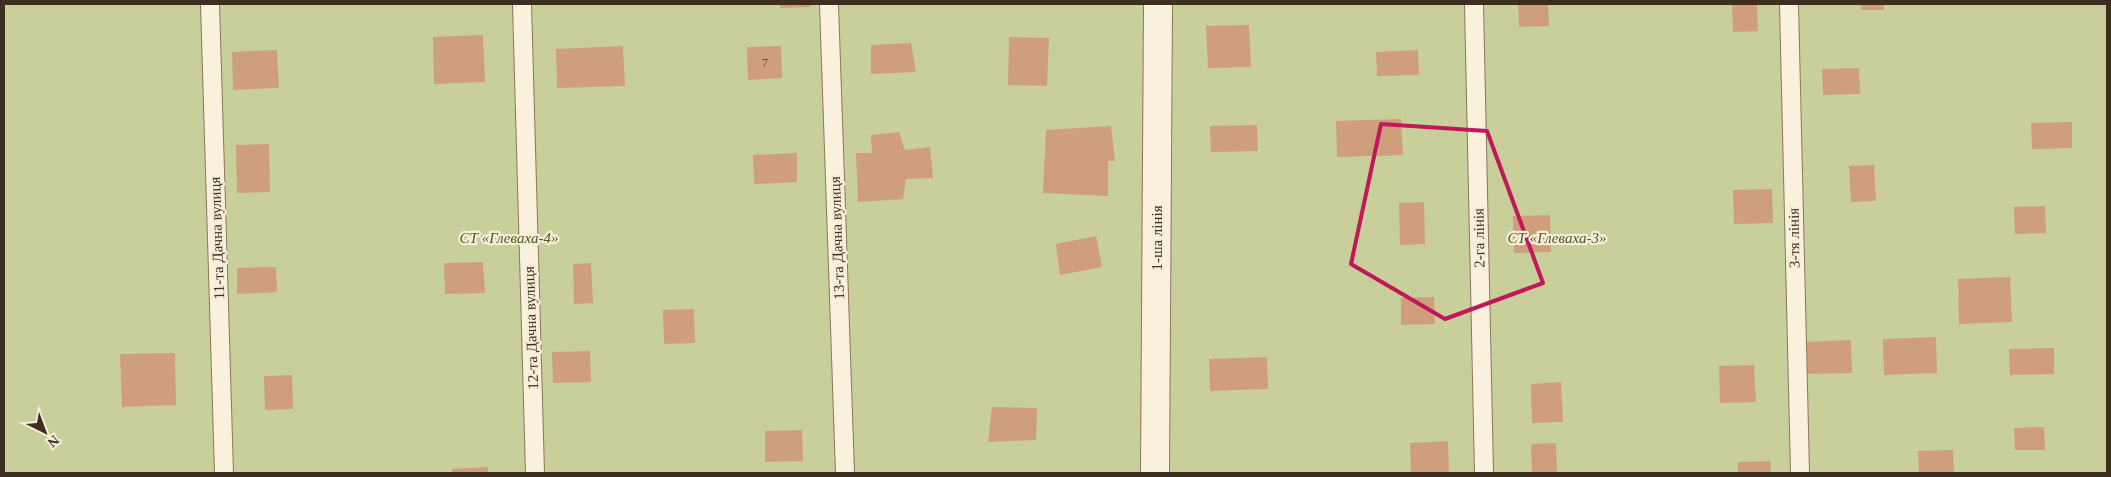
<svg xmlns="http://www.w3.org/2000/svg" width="2111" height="477" viewBox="0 0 2111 477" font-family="'Times New Roman',serif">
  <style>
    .green { fill: #c9cf9b }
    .building { fill: #cf9f7d }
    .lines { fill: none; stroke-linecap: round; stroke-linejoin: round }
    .service-casing { stroke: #8d765c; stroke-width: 20 }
    .minor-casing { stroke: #8d765c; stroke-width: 30 }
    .service { stroke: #faf1dc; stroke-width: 18 }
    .minor { stroke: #faf1dc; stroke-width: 28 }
    .marked { fill: none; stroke: #c2185b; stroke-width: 4; stroke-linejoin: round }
    .labels { text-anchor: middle; stroke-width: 4.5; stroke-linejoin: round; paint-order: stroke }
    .number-label { font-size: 12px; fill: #624a37 }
    .street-label { font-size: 15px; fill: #3d2e20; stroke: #f7eed8 }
    .park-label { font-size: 15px; font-style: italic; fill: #4d5a26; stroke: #f7eed8 }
  </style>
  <rect width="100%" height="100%" fill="#f0e4c8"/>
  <rect class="green" x="4" y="4" width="2103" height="469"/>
  <g class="building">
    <polygon points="780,4 810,4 810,7 780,8"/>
    <polygon points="1518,4 1548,4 1549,26 1519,27"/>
    <polygon points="1732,4 1757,4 1758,31 1733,32"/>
    <rect x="1861" y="4" width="23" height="6"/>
    <polygon points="1249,25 1251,67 1208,68 1206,26"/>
    <polygon points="483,35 485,82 434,84 433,37"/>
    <polygon points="1009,37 1049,38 1047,86 1008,85"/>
    <polygon points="911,43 916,72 871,74 871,45"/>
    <polygon points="623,46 625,86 557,88 556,49"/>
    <polygon points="781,46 782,78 748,80 747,47"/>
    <polygon points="277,50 279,88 233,90 232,52"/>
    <polygon points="1418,50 1419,75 1377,76 1376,52"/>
    <polygon points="1859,68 1860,94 1823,95 1822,69"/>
    <polygon points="1401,119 1403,155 1337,157 1336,121"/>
    <polygon points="2072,122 2072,148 2032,149 2031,123"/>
    <polygon points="1257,125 1258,151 1211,152 1210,126"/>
    <polygon points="1111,126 1115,161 1108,161 1108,196 1043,193 1046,130"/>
    <polygon points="899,132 905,150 930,147 933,178 906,179 903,199 858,202 856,153 872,153 871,135"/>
    <polygon points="269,144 270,192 237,193 236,145"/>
    <polygon points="797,153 797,182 754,184 753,155"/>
    <polygon points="1874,165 1876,201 1851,202 1849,166"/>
    <polygon points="1772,189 1773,223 1734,224 1733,190"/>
    <polygon points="1424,202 1425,244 1400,245 1399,203"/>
    <polygon points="2045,206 2046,233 2015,234 2014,207"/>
    <polygon points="1550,215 1551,252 1514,253 1513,216"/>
    <polygon points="1096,236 1102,267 1060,275 1056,244"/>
    <polygon points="483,262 485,293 445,294 444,263"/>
    <polygon points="591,263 593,303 574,304 573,264"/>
    <polygon points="276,267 277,292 237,294 237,268"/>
    <polygon points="2010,277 2012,322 1959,324 1958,279"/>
    <polygon points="1434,297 1435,324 1401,325 1401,298"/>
    <polygon points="694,309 695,343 664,344 663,310"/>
    <polygon points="1936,337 1937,373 1884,375 1883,339"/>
    <polygon points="1851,340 1852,373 1804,374 1804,342"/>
    <polygon points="2054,348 2054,374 2010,375 2009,349"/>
    <polygon points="590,351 591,382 553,383 552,352"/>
    <polygon points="175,353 176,405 122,407 120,354"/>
    <polygon points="1267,357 1268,389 1210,391 1209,359"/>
    <polygon points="1754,365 1756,402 1720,403 1719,366"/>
    <polygon points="292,375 293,409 265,410 264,376"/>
    <polygon points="1561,382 1563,422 1532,423 1531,384"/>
    <polygon points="992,407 1037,408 1036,440 988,442"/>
    <polygon points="2044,427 2045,450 2015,450 2014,428"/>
    <polygon points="802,430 803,461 765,462 765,431"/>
    <polygon points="1448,441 1449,473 1411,473 1410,443"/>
    <polygon points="1556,443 1557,473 1532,473 1531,444"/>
    <polygon points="1953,450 1954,473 1919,473 1918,451"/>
    <polygon points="1770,461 1771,473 1738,473 1738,462"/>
    <polygon points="488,467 488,473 452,473 452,469"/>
  </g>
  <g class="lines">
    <g class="service-casing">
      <g id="service">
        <polyline points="210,4 224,473"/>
        <polyline points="522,4 535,473"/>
        <polyline points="829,4 845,473"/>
        <polyline points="1474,4 1484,473"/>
        <polyline points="1789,4 1800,473"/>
      </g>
    </g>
    <g class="minor-casing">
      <polyline id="minor" points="1155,473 1158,4"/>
    </g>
    <use href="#service" class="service"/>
    <use href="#minor" class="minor"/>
  </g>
  <path class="marked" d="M1381,124l106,7 56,152 -98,36 -94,-55z"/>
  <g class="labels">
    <g class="number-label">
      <text x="765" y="67">7</text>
    </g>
    <g class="street-label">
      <text transform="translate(217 238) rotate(-92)" y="5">11-та Дачна вулиця</text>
      <text transform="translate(837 238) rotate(-92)" y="5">13-та Дачна вулиця</text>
      <text transform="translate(1157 238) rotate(-90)" y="5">1-ша лінія</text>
      <text transform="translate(1479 238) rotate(-91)" y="5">2-га лінія</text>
      <text transform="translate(1794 238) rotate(-91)" y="5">3-тя лінія</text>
      <text transform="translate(531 328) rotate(-92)" y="5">12-та Дачна вулиця</text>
    </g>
    <g class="park-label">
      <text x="509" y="243">СТ «Глеваха-4»</text>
      <text x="1557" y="243">СТ «Глеваха-3»</text>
    </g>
  </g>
  <rect width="2111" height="477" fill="none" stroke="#3d2e20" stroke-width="10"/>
  <g transform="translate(45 432) rotate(138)" stroke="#f7eed8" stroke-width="4" paint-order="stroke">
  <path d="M0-4L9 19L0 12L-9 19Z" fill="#3d2e20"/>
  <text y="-8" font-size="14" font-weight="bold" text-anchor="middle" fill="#3d2e20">N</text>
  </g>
</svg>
